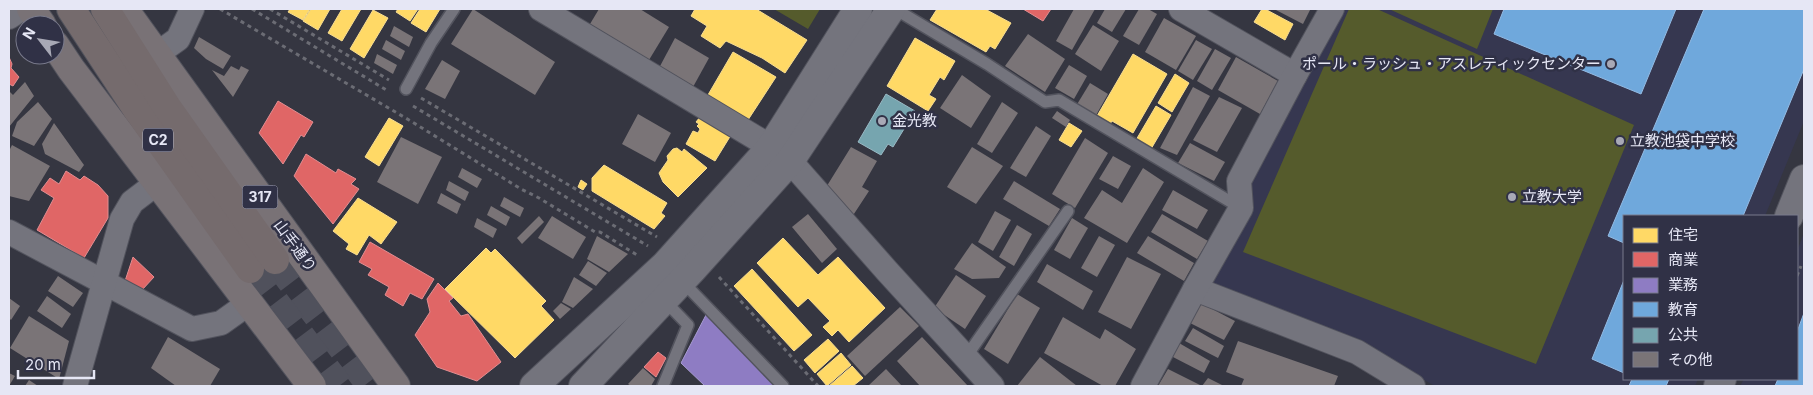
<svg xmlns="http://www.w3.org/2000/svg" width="1813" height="395" viewBox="0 0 1813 395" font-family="Inter,'Noto Sans JP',sans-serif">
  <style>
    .built { fill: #363750 }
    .green { fill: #555b2c }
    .homes { fill: #ffd966; stroke: #f8dd91 }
    .shops { fill: #e06666; stroke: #e28d91 }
    .offices { fill: #8e7cc3; stroke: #a89cd2 }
    .schools { fill: #6fa8dc; stroke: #93bbe4 }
    .public { fill: #76a5af; stroke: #98b9c4 }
    .building { fill: #7a7477 }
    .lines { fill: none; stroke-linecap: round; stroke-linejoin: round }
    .motorway-tunnel { stroke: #50515c; stroke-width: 28; stroke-dasharray: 28 14; stroke-linecap: butt }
    .service-casing { stroke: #52535d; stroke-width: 14 }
    .minor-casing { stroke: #52535d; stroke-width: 26 }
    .tertiary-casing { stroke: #52535d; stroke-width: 30 }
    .primary-casing { stroke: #52535d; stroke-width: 30 }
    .motorway-casing { stroke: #52535d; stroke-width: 30 }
    .path { stroke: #6b6c74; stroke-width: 3; stroke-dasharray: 4 4; stroke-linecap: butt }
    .service { stroke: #74747d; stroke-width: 11 }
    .minor { stroke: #74747d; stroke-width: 24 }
    .tertiary { stroke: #74747d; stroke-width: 28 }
    .primary { stroke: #797276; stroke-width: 28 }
    .motorway { stroke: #756b6d; stroke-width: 28 }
    .poi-dot { fill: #a8a9b6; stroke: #303146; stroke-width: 2 }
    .labels { text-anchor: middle; stroke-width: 5; stroke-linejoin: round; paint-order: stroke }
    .shield { fill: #303146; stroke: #afb0c0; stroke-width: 1 }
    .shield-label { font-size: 14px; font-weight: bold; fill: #e6e7f5 }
    .poi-label { font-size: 15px; fill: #e6e7f5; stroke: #303146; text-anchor: start }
    .street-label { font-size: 15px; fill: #e6e7f5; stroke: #303146 }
  </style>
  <rect width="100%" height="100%" fill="#353641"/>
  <g class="built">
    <polygon points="1342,9 1804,9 1804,121 1765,216 1624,216 1624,379 1698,379 1695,386 1435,386 1390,361 1209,288 1249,183"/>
    <polygon points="1804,233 1804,386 1740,386 1744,379 1797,379 1797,251"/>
  </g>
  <g class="green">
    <polygon points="774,9 820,9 808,29"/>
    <polygon points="1349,9 1377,9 1634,125 1536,364 1243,252"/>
    <polygon points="1389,9 1493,9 1477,49"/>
  </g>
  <g class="homes">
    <polygon points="290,9 310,9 303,20 288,12"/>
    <polygon points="311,9 330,9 318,30 303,21"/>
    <polygon points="342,9 361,9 342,41 328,33"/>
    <polygon points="398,9 418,9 410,21 396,12"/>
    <polygon points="420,9 440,9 426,32 411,23"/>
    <polygon points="695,9 756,9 807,40 785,73 762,58 726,41 720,48 701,36 707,26 691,16"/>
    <polygon points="937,9 985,9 1011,23 995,49 990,46 986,52 930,20"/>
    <polygon points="1262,9 1265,9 1293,24 1285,40 1254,22"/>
    <polygon points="373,10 388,18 364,58 350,49"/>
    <polygon points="915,38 955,61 944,80 940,77 929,95 936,99 928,111 887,86"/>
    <polygon points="733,52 776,77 746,123 705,100"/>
    <polygon points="1133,54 1167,74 1133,133 1112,121 1110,124 1097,116"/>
    <polygon points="1175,74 1189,83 1172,112 1158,103"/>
    <polygon points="1156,106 1171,115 1151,149 1136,140"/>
    <polygon points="700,117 731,135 715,161 686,144 693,131 698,133 700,129 697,126 699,124 696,122"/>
    <polygon points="389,118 403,126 379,166 365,157"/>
    <polygon points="1069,123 1082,131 1071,147 1059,140"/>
    <polygon points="677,148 682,152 684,149 707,168 678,197 663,182 659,173 668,160 667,156 673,149"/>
    <polygon points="604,165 667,203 661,213 665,216 654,229 592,191 592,178"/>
    <polygon points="581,180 587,184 583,190 578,187"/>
    <polygon points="358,198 397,222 381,244 369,235 357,255 346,249 349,244 333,231"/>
    <polygon points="783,238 818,275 838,257 885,308 849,342 838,330 832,336 823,327 830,321 808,298 798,307 757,263"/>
    <polygon points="486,248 491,253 495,249 546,301 541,306 554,320 515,358 445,289"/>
    <polygon points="752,269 812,335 794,351 734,286"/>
    <polygon points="828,339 839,351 815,373 804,360"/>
    <polygon points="841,353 851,365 827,386 817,374"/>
    <polygon points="852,366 863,378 853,386 829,386"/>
  </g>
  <g class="shops">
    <polygon points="1023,9 1051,9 1043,21"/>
    <polygon points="9,57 12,64 11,68 19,77 13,86 9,84"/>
    <polygon points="278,101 313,122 304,137 301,135 283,164 259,133"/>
    <polygon points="306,154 336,173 338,169 356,179 351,184 359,189 333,224 294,176"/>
    <polygon points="66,171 80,180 84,176 98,185 108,196 108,218 84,258 37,230 54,198 41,190 50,178 59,184"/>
    <polygon points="370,242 434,279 422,299 410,293 403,306 385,295 389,287 368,275 372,269 359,262"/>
    <polygon points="133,257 154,277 142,290 125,281"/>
    <polygon points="438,283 453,298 449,301 461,316 468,314 501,362 477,381 437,367 415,335 430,312 427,299"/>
    <polygon points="658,352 666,358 656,377 644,367"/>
  </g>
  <polygon class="offices" points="706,315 775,386 705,386 681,363"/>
  <g class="schools">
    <polygon points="1504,9 1676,9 1641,94 1494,34"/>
    <polygon points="1704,9 1804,9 1804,69 1743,216 1624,216 1624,243 1608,236"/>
    <polygon points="1624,280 1624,373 1592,359"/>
    <polygon points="1804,313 1804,386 1775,386 1778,379 1797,379 1797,332"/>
    <polygon points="1632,379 1669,379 1666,386 1629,386"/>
  </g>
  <polygon class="public" points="886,94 915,111 893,147 888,144 881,155 858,142"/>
  <g class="building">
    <polygon points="473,9 555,62 535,95 451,44"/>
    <polygon points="599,9 640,9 669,27 649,60 590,24"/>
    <polygon points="1074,9 1095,9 1072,50 1056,41"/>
    <polygon points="1105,9 1126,9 1112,32 1097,23"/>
    <polygon points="1139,9 1148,9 1157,14 1139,45 1123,36"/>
    <polygon points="1274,9 1308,9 1310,10 1303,24"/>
    <polygon points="1164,18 1196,36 1176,70 1145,52"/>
    <polygon points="1093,25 1119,41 1101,71 1075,54"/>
    <polygon points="394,26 413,37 409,47 390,36"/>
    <polygon points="1028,34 1065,59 1045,92 1005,66"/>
    <polygon points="199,37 231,56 223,69 206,59 194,48"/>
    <polygon points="675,38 709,58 693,87 659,68"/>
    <polygon points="386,40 405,51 401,60 382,49"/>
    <polygon points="1196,40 1212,49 1193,80 1178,71"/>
    <polygon points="1215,49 1231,58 1212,90 1197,81"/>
    <polygon points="377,54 397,65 393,74 374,63"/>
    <polygon points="1236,57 1278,81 1260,114 1218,90"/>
    <polygon points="442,60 460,71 445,99 425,89"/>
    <polygon points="1069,65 1087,76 1074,99 1055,88"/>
    <polygon points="231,66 239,70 241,66 249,70 233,97 212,70 224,76"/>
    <polygon points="962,75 991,96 971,128 940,108"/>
    <polygon points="25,82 34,96 9,127 9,91 13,95"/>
    <polygon points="1090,83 1108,94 1095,117 1076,106"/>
    <polygon points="1193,87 1210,96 1177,155 1160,148"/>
    <polygon points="1219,97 1242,108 1217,152 1193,140"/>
    <polygon points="38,102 52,119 34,146 12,136 17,122"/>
    <polygon points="1002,102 1018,113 992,153 977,144"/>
    <polygon points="1057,111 1070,120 1066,127 1052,118"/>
    <polygon points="638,114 671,133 655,162 622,144"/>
    <polygon points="54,123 84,165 79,172 45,154 42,144"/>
    <polygon points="1036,126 1051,136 1026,177 1010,168"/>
    <polygon points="401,137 442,157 418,204 377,182"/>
    <polygon points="1085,138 1108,153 1075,208 1052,194"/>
    <polygon points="1190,143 1225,162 1214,181 1178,163"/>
    <polygon points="12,145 50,166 29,201 9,196 9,151"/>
    <polygon points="851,147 877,161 862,187 869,191 850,220 825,189"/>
    <polygon points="972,147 1003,166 976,204 947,187"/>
    <polygon points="1113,156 1131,166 1118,189 1099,179"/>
    <polygon points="462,168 482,179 477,188 458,177"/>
    <polygon points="1143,168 1164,182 1127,243 1084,218 1102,190 1122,203"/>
    <polygon points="449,181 469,192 465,201 446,190"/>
    <polygon points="1014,181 1060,209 1049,226 1003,199"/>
    <polygon points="1173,190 1208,210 1197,229 1162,210"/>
    <polygon points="441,193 461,204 457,214 437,203"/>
    <polygon points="504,197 524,208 520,217 500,206"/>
    <polygon points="491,206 510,217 506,226 487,215"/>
    <polygon points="995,211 1011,220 993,251 978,242"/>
    <polygon points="808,214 837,249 822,263 792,227"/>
    <polygon points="1162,214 1208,241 1197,259 1151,232"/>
    <polygon points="539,216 544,222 522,244 517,238"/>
    <polygon points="552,216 586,237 573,259 538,238"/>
    <polygon points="477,218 497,229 493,238 474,227"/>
    <polygon points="1072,218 1088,228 1070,259 1054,250"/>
    <polygon points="1017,225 1032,234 1014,266 999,257"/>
    <polygon points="597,236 628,254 609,272 587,259"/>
    <polygon points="1099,236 1115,245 1097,277 1081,268"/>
    <polygon points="1148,236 1194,263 1184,281 1137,253"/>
    <polygon points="972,243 1006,267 999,278 972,279 954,269"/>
    <polygon points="1127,257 1161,274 1131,329 1098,312"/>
    <polygon points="588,261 607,273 596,286 579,275"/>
    <polygon points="1047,264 1093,291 1083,310 1037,282"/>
    <polygon points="956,275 986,296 965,329 934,308"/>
    <polygon points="58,276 83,293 73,307 48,291"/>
    <polygon points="574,277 593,289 573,308 562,302"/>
    <polygon points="1017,294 1040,308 1008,364 984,349"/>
    <polygon points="47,296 71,314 62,328 37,311"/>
    <polygon points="9,298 20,306 11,320 9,318"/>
    <polygon points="1199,302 1235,321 1224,340 1188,322"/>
    <polygon points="561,303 571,309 560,319 553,311"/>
    <polygon points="900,307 919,326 865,376 847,356"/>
    <polygon points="29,316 69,341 59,379 10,348"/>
    <polygon points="1063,317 1100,339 1105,329 1136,349 1115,386 1103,386 1044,353"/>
    <polygon points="1193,328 1224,346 1218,358 1185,341"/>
    <polygon points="168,337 220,369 210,386 176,386 151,368"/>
    <polygon points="922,337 968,386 920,386 897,361"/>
    <polygon points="1238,341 1338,376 1334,386 1241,386 1244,379 1226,372"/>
    <polygon points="1179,343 1210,361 1204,373 1171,356"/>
    <polygon points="1040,357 1077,386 1017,386"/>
    <polygon points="643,368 655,379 651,386 631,386 628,384"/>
    <polygon points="886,369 902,386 868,386"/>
    <polygon points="1168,369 1202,386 1208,378 1224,386 1158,386"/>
    <polygon points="9,373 15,376 9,386"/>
    <polygon points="29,380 38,386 25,386"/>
  </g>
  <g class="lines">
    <g class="motorway-tunnel">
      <polyline points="275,260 371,386"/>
      <polyline points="250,269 339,386"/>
    </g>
    <g class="service-casing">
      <g id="service">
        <polyline points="895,9 987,64 1045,102 1059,100 1241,208"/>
        <polyline points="406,89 431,43 454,9"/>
        <polyline points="682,281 783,386"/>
        <polyline points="966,357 1068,211"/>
        <polyline points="663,386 688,325 664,300"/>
      </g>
    </g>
    <g class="minor-casing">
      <g id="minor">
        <polyline points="541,9 771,147 790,161 887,271 992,386"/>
        <polyline points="1181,9 1295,75"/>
        <polyline points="9,17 21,9"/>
        <polyline points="157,54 178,39 192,9"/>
        <polyline points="9,232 192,329 221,323 249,303"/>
        <polyline points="1195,289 1357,352 1413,386"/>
        <polyline points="75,386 122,219 132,202 157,183"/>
        <polyline points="1143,386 1195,289 1241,208 1239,181 1295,75 1332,9"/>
      </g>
    </g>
    <g class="tertiary-casing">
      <g id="tertiary">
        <polyline points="1789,216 1804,179"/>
        <polyline points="534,386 665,265 771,147 858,9"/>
        <polyline points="583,386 693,269 790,161 891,9"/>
        <polyline points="1718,386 1722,379"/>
      </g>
    </g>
    <g class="primary-casing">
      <g id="primary">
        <polyline points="31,9 42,25"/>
        <polyline points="124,9 396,386"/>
        <polyline points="55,45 71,69 312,386"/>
      </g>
    </g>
    <g class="motorway-casing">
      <g id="motorway">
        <polyline points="71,9 138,111 250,269"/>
        <polyline points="105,9 167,107 275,260"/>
      </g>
    </g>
    <g class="path">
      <polyline points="220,9 409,120 521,189 539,198 595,232 600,232 637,255"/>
      <polyline points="252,9 388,91"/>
      <polyline points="270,9 389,80"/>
      <polyline points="421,98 657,237"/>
      <polyline points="413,106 648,246"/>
      <polyline points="1797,276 1801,266"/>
      <polyline points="719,277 818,386"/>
    </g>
    <use href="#service" class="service"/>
    <use href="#minor" class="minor"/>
    <use href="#tertiary" class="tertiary"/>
    <use href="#primary" class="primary"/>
    <use href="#motorway" class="motorway"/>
  </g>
  <g class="poi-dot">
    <circle cx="1611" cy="64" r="5"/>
    <circle cx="882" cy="121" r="5"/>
    <circle cx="1620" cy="141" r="5"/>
    <circle cx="1512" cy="197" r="5"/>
  </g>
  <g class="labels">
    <g class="shield">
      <rect x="143" y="128.5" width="30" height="23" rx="4"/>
      <rect x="242.5" y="185.5" width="35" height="23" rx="4"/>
    </g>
    <g class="shield-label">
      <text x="158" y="145">C2</text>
      <text x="260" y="202">317</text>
    </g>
    <g class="poi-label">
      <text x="1601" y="69" text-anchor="end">ポール・ラッシュ・アスレティックセンター</text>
      <text x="892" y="126">金光教</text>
      <text x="1630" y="146">立教池袋中学校</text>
      <text x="1522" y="202">立教大学</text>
    </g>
    <g class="street-label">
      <text transform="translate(295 246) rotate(54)" y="5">山手通り</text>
    </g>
  </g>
  <rect width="1813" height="395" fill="none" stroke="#e6e7f5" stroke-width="20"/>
  <rect x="1623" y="215" width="175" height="165" fill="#303146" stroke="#797a8c"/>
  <rect x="1633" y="228" width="25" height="15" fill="#ffd966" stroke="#797a8c"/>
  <text x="1668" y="240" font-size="15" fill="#e6e7f5">住宅</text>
  <rect x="1633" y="252" width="25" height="15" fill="#e06666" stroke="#797a8c"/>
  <text x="1668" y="265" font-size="15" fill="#e6e7f5">商業</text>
  <rect x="1633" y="278" width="25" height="15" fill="#8e7cc3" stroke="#797a8c"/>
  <text x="1668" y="290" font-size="15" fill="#e6e7f5">業務</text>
  <rect x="1633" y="302" width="25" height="15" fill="#6fa8dc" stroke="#797a8c"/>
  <text x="1668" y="315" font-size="15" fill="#e6e7f5">教育</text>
  <rect x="1633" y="328" width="25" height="15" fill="#76a5af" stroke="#797a8c"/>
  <text x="1668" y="340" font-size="15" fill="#e6e7f5">公共</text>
  <rect x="1633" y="352" width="25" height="15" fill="#7a7477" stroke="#797a8c"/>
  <text x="1668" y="365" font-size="15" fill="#e6e7f5">その他</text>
  <g transform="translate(40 40) rotate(301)"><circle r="24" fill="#303146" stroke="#797a8c"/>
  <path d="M0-4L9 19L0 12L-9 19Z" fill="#a8a9b6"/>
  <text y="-8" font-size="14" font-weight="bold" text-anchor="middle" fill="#e6e7f5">N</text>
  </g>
  <path d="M18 370v8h76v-8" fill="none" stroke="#e6e7f5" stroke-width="2.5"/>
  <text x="25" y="370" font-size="15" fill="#e6e7f5" stroke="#303146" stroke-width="4" paint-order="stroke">20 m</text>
</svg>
